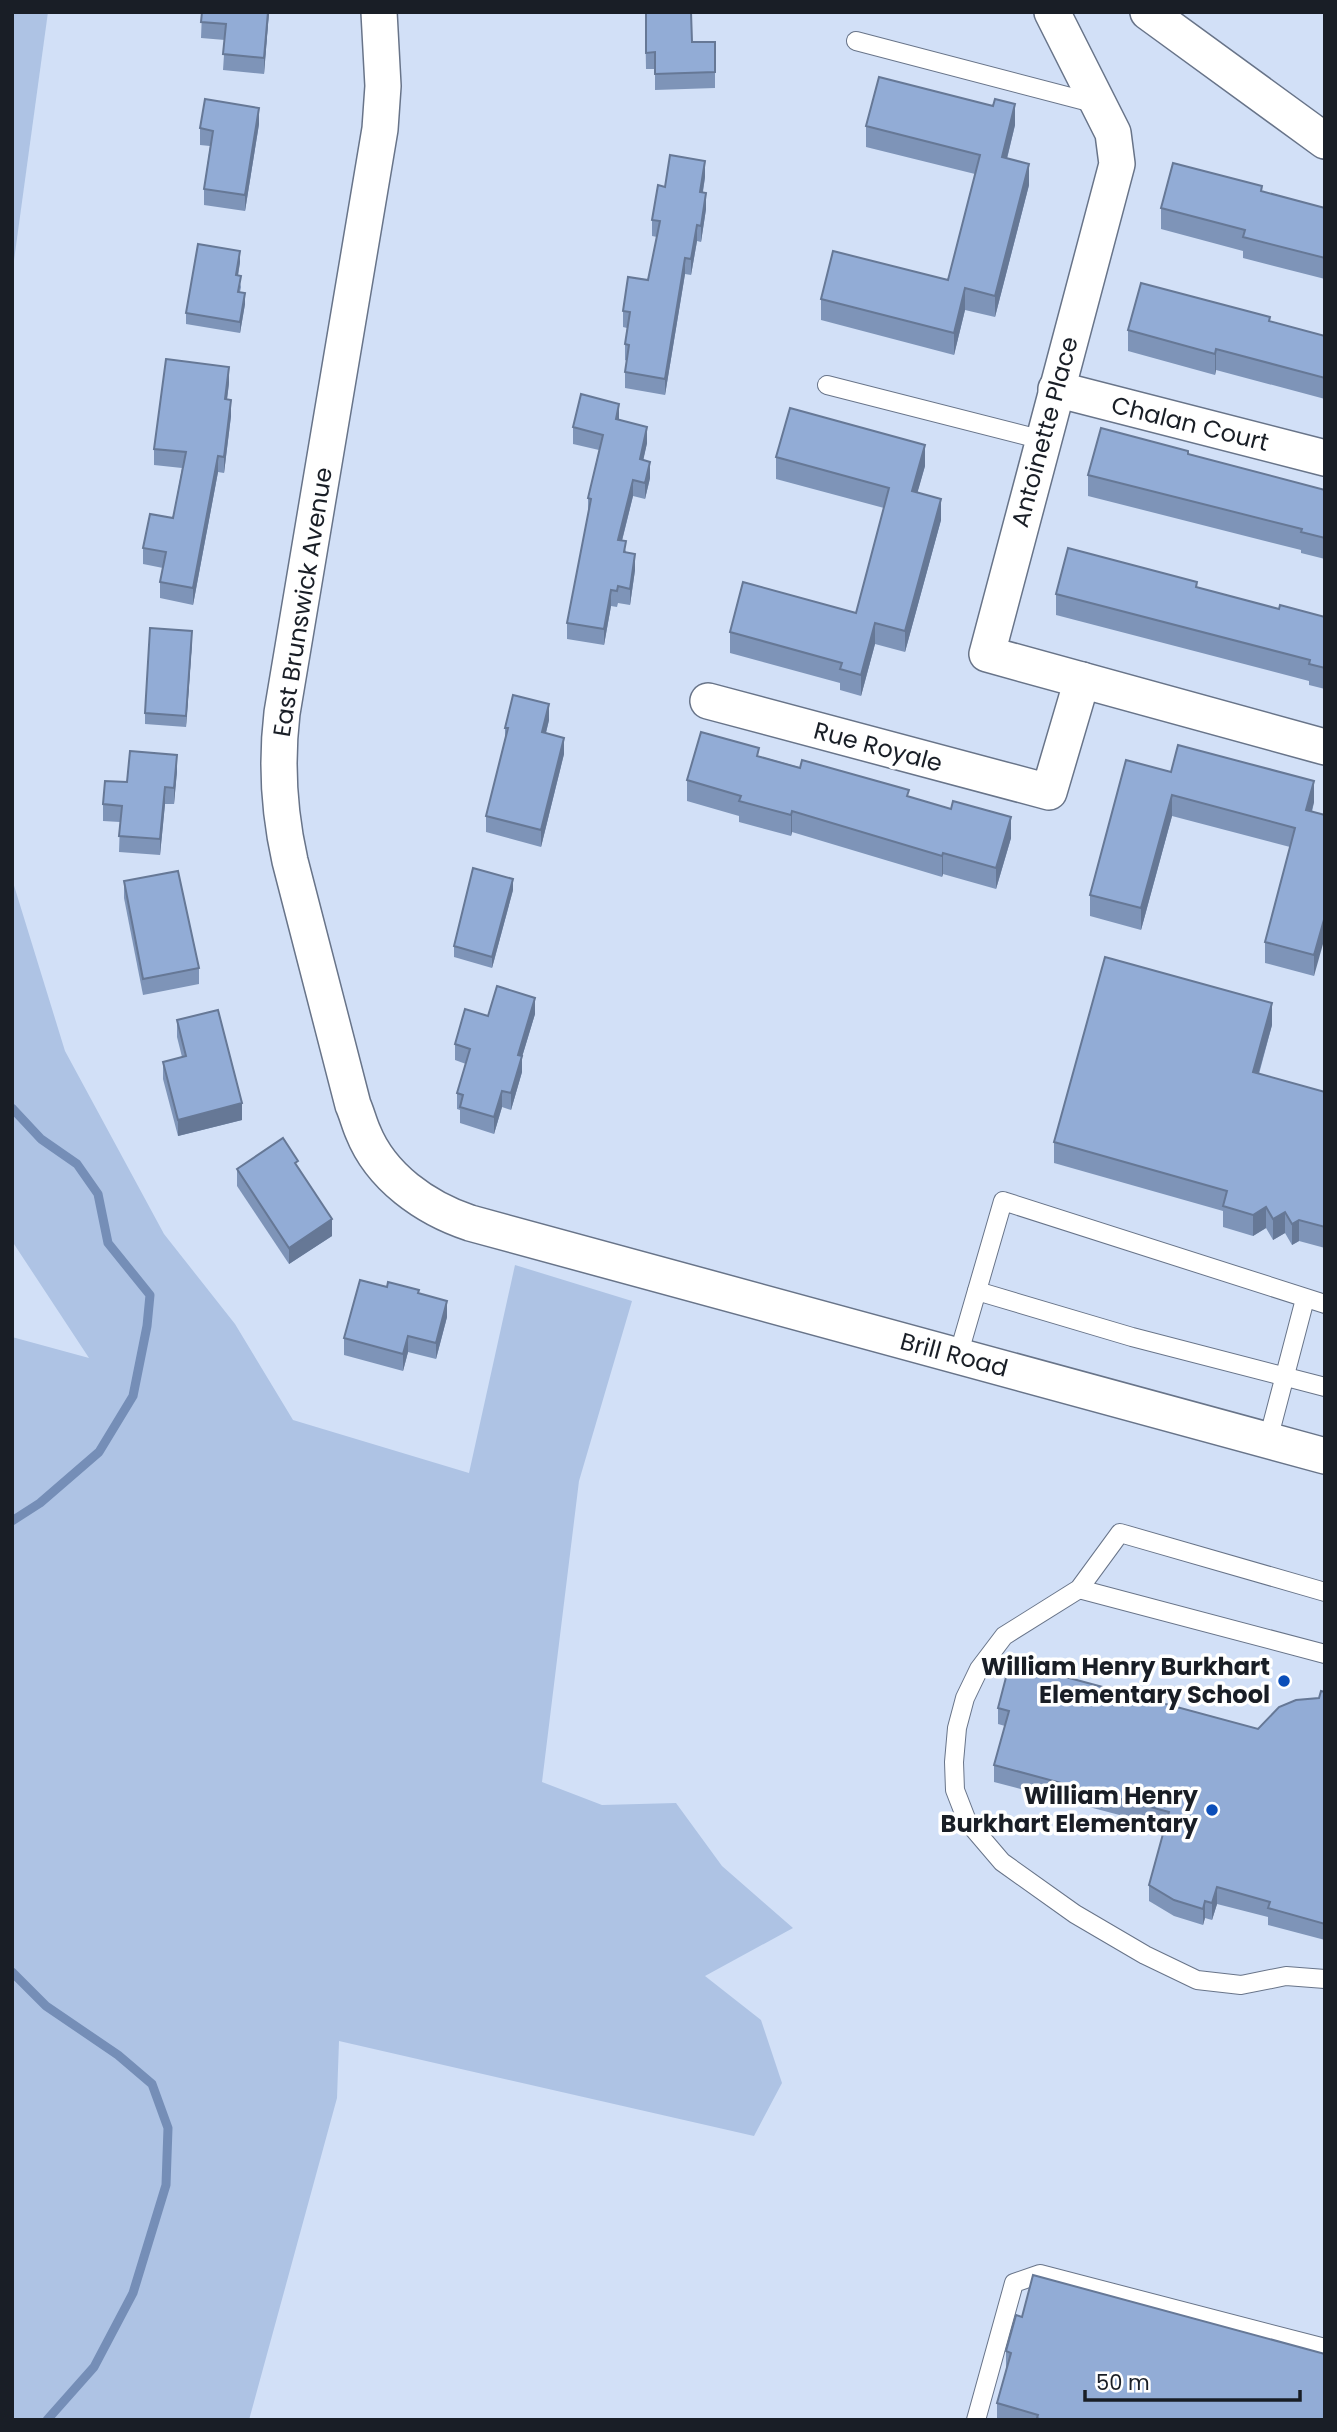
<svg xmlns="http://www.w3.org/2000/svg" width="1337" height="2432" viewBox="0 0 1337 2432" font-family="Poppins,sans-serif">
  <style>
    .green { fill: #aec3e4 }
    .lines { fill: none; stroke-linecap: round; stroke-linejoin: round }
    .stream { stroke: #758eb7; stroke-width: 9 }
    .service-casing { stroke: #687489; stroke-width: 20 }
    .minor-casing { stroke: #687489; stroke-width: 38 }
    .service { stroke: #fff; stroke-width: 18 }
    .minor { stroke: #fff; stroke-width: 35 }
    .wall { fill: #7e94b8 }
    .shaded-wall { fill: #667896 }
    .building { fill: #92acd6; stroke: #667896; stroke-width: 2 }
    .poi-dot { fill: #0b4eb9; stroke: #fff; stroke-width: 2.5 }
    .labels { text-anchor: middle; stroke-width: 7; stroke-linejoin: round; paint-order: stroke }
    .street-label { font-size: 24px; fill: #191e26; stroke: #fff }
    .poi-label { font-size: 24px; font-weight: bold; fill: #191e26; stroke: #fff; text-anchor: end }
  </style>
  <rect width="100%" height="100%" fill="#d2e0f7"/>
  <g class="green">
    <polygon points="12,12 48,12 12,275"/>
    <polygon points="12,879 65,1051 164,1234 235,1324 293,1420 469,1473 515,1265 632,1301 579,1481 542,1782 602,1805 676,1803 722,1866 793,1928 705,1976 761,2020 782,2083 754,2136 339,2041 337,2098 249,2420 12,2420 12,1337 89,1358 12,1241"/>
  </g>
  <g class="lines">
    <g class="stream">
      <polyline points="12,1108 41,1139 77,1164 98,1194 108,1243 150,1295 147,1326 133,1396 99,1452 40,1503 12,1521"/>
      <polyline points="12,1972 46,2006 118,2055 152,2084 168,2128 166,2185 133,2293 94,2367 47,2420"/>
    </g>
    <g class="service-casing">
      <g id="service">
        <polyline points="856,41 1097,104"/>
        <polyline points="827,385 1043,440"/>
        <polyline points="977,1291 1132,1337 1325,1387"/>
        <polyline points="958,1356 1003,1201 1325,1304"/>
        <polyline points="1268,1440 1305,1299"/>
        <polyline points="1079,1589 1325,1654"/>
        <polyline points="1325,1592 1120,1533 1079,1589 1004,1636 979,1669 965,1698 957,1728 954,1762 955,1790 967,1821 1002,1862 1075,1914 1145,1955 1197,1980 1241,1985 1286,1976 1325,1979"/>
        <polyline points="976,2420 1014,2283 1040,2274 1325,2348"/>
      </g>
    </g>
    <g class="minor-casing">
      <g id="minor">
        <path d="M379,12l4,74 -3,43 -98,584c-6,50 -3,99 8,148l63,244c4,9 6,18 10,27 18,45 62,76 107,91l855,233"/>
        <polyline points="1052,12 1113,133 1117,164 987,654 1325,747"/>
        <polyline points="1148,12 1325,141"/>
        <polyline points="1056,389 1325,458"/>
        <polyline points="708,701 1049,792 1082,680"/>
      </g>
    </g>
    <use href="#service" class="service"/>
    <use href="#minor" class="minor"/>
  </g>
  <g class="wall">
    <polygon points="202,12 269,12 264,74 223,70 225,40 201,38"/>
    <polygon points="645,12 692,42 715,42 715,88 655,90 655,69 646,69"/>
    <polygon points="259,124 245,211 204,205 204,189 210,146 200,145 200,128"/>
    <polygon points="1015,125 1007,159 1029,185 995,317 965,310 954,355 821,320 821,299 948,280 975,174 866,147 866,126"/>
    <polygon points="705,177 703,192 706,209 701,242 697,241 691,275 685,274 665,395 625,388 625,372 627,361 625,360 625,344 627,328 623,327 623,311 648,280 657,237 652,236 652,220 665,187"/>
    <polygon points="1262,192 1325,208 1325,279 1243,258 1243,251 1161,229 1161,208"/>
    <polygon points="240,262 238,276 241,287 240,292 245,304 240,333 186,324 186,313"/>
    <polygon points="1270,321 1325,336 1325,399 1216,370 1215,375 1128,351 1128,330"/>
    <polygon points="229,383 227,399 231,416 224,473 218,472 193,605 160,598 160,582 163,568 143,564 143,548 173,518 182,468 154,465 154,449"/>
    <polygon points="619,420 647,443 643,460 650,478 645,499 633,496 622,541 626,552 635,570 630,605 618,603 617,607 611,606 604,645 567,639 567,623 588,514 588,498 599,450 573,444 573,427"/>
    <polygon points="1188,454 1325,490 1325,559 1301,553 1301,550 1088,496 1088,475"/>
    <polygon points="776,457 925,466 917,493 941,520 905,652 875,644 861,696 840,690 840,683 730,653 730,632 856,613 884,508 776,479"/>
    <polygon points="1197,587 1279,609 1325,617 1325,689 1309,685 1309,681 1056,615 1056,594"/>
    <polygon points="192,642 186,727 145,724 145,713"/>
    <polygon points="549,720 546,733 564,754 541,847 486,832 486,816 505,739 505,728"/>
    <polygon points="759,756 909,797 1011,838 996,889 943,874 942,877 792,832 791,836 739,822 739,816 687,801 687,780"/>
    <polygon points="177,771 174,804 165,804 160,855 119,852 120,822 103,821 103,804 127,782"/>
    <polygon points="1171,772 1314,802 1312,812 1325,815 1314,976 1265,963 1265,942 1290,847 1172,816 1141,930 1090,916 1090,895"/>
    <polygon points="124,881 199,968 199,984 143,995 124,898"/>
    <polygon points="513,890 492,968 454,957 454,946"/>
    <polygon points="535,1014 522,1057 522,1072 511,1110 502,1107 494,1134 460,1123 460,1110 457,1109 457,1093 466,1064 455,1060 455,1044 488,1016"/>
    <polygon points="177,1020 242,1120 178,1136 163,1079 163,1062 182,1057 177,1037"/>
    <polygon points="1272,1025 1259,1074 1325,1092 1325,1248 1299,1241 1292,1245 1285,1233 1273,1240 1266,1228 1253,1236 1223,1227 1223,1211 1054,1163 1054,1142"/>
    <polygon points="237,1169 298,1169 332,1236 289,1264 237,1186"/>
    <polygon points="387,1287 419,1293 447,1317 436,1359 408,1352 403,1371 344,1355 344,1338"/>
    <polygon points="1325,1692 1325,1940 1268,1925 1268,1917 1217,1904 1212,1920 1205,1918 1203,1925 1174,1916 1149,1901 1149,1885 1165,1827 994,1782 994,1765 1005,1726 998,1724 998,1708 1258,1729 1319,1698"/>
    <polygon points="1006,2351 1325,2420 997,2420 997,2403 1006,2371"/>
  </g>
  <g class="shaded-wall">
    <polygon points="268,12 269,12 264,74 264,58"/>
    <polygon points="1015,104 1015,125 1002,178 1002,157"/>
    <polygon points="259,108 259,124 245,211 245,195"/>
    <polygon points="705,161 705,177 700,208 700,192"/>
    <polygon points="1029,164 1029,185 995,317 995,296"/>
    <polygon points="706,193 706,209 701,242 701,226"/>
    <polygon points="697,225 697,241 691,275 691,259"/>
    <polygon points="240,251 240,262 236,286 236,275"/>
    <polygon points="685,258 685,274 665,395 665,379"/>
    <polygon points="965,288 965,310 954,355 954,333"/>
    <polygon points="245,293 245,304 240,333 240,322"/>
    <polygon points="1216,349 1216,370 1215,375 1215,354"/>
    <polygon points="229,367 229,383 225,415 225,399"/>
    <polygon points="231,400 231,416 224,473 224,457"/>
    <polygon points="619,404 619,420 616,419"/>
    <polygon points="647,427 647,443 640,475 640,459"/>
    <polygon points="925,445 925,466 912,512 912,491"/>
    <polygon points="218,456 218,472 193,605 193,588"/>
    <polygon points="650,462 650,478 645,499 645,483"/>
    <polygon points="633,480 633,496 618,556 618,540"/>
    <polygon points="941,499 941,520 905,652 905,631"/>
    <polygon points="635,554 635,570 630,605 630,589"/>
    <polygon points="611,590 611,606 604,645 604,629"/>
    <polygon points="875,623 875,644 861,696 861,675"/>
    <polygon points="192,631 192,642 186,727 186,716"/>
    <polygon points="549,704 549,720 542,748 542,732"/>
    <polygon points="564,738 564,754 541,847 541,830"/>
    <polygon points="177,755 177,771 174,804 174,788"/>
    <polygon points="1314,781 1314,802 1306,831 1306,810"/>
    <polygon points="165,787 165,804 160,855 160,839"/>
    <polygon points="1172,795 1172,816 1141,930 1141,908"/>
    <polygon points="792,811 792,832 791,836 791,815"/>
    <polygon points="1011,817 1011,838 996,889 996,868"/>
    <polygon points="943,853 943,874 942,877 942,856"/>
    <polygon points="513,879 513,890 492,968 492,957"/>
    <polygon points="1325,916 1325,937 1314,976 1314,955"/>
    <polygon points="535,998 535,1014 522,1057 522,1072 511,1110 511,1093 518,1055"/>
    <polygon points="1272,1003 1272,1025 1253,1093 1253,1072"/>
    <polygon points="502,1091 502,1107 494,1134 494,1117"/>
    <polygon points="242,1103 242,1120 178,1136 178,1120"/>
    <polygon points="1266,1207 1266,1228 1253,1236 1253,1215"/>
    <polygon points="1285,1212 1285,1233 1273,1240 1273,1219"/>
    <polygon points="332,1219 332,1236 289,1264 289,1248"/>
    <polygon points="1299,1220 1299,1241 1292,1245 1292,1224"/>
    <polygon points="447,1301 447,1317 436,1359 436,1343"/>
    <polygon points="408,1336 408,1352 403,1371 403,1354"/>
    <polygon points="1217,1887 1217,1904 1212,1920 1212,1903"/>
    <polygon points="1205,1901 1205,1918 1203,1925 1203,1909"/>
  </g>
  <g class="building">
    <polygon points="202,12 268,12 264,58 223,54 226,24 201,22"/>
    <polygon points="646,12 691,12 692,42 715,42 715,72 655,74 655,52 646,53"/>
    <polygon points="879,77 993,106 995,99 1015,104 1002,157 1029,164 995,296 965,288 954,333 821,299 833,251 948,280 980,155 866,126"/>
    <polygon points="205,99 259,108 245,195 204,189 213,131 200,128"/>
    <polygon points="670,155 705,161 700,192 706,193 701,226 697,225 691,259 685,258 665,379 625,372 629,345 625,344 630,312 623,311 628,277 648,280 660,221 652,220 658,185 665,187"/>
    <polygon points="1173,163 1262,186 1261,191 1325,208 1325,258 1243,237 1245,230 1161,208"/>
    <polygon points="198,244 240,251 236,275 241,276 238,292 245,293 240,322 186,313"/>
    <polygon points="1141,283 1270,317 1269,321 1325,336 1325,378 1216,349 1215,354 1128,330"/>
    <polygon points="166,359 229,367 225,399 231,400 224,457 218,456 193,588 160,582 166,552 143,548 150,514 173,518 186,452 154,449"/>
    <polygon points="581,394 619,404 616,419 647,427 640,459 650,462 645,483 633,480 618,540 626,541 624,552 635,554 630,589 618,586 617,591 611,590 604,629 567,623 591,499 588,498 603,435 573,427"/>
    <polygon points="790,408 925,445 912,491 941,499 905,631 875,623 861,675 840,669 842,663 730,632 743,582 856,613 889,488 776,457"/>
    <polygon points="1101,428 1188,451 1188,454 1325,490 1325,538 1301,532 1302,529 1088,475"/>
    <polygon points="1068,548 1197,582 1196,587 1279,609 1280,605 1325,617 1325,668 1309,664 1310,660 1056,594"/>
    <polygon points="150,628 192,631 186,716 145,713"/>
    <polygon points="513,695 549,704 542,732 564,738 541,830 486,816 508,728 505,728"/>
    <polygon points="701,732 759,748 757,756 800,768 802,760 909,790 907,796 951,809 953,801 1011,817 996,868 943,853 942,856 792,811 791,815 739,801 741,796 687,780"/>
    <polygon points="1178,745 1314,781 1306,810 1325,815 1325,916 1314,955 1265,942 1295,828 1172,795 1141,908 1090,895 1126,760 1171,772"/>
    <polygon points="130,751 177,755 174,788 165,787 160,839 119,836 122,806 103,804 105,781 127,782"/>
    <polygon points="473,868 513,879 492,957 454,946"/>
    <polygon points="178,871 199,968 143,979 124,881"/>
    <polygon points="1105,957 1272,1003 1253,1072 1325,1092 1325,1227 1299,1220 1292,1224 1285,1212 1273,1219 1266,1207 1253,1215 1223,1206 1227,1191 1054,1142"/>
    <polygon points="497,986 535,998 518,1055 522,1056 511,1093 502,1091 494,1117 460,1107 463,1095 457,1093 470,1049 455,1044 465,1009 488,1016"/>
    <polygon points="218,1010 242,1103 178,1120 163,1062 186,1056 177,1020"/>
    <polygon points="283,1138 298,1161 295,1163 332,1219 289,1248 237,1169"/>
    <polygon points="360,1280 387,1287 388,1282 419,1290 418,1293 447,1301 436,1343 408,1336 403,1354 344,1338"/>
    <polygon points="1010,1662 1258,1729 1279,1707 1296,1700 1319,1698 1321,1691 1325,1692 1325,1924 1268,1908 1270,1902 1217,1887 1212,1903 1205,1901 1203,1909 1174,1900 1149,1885 1169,1812 994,1765 1009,1711 998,1708"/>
    <polygon points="1033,2275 1325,2354 1325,2420 1042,2420 1037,2418 1038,2415 997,2403 1011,2353 1006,2351 1016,2315 1022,2317"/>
  </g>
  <g class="poi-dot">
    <circle cx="1284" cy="1681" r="7"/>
    <circle cx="1212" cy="1810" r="7"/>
  </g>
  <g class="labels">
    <g class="street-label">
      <text transform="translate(1190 424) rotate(14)" y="8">Chalan Court</text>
      <text transform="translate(1045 432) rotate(-75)" y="8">Antoinette Place</text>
      <text transform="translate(303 602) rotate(-81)" y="8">East Brunswick Avenue</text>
      <text transform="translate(878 747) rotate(15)" y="8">Rue Royale</text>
      <text transform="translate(954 1355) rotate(15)" y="8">Brill Road</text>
    </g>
    <g class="poi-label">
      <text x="1270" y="1675">William Henry Burkhart<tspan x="1270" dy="28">Elementary School</tspan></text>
      <text x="1198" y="1804">William Henry<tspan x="1198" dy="28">Burkhart Elementary</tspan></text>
    </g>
  </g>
  <rect width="1337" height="2432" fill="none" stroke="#191e26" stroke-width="28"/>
  <path d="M1085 2390v10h215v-10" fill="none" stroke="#191e26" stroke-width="3.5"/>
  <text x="1096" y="2390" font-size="21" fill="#191e26" stroke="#ffffff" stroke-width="5" paint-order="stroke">50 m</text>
</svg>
